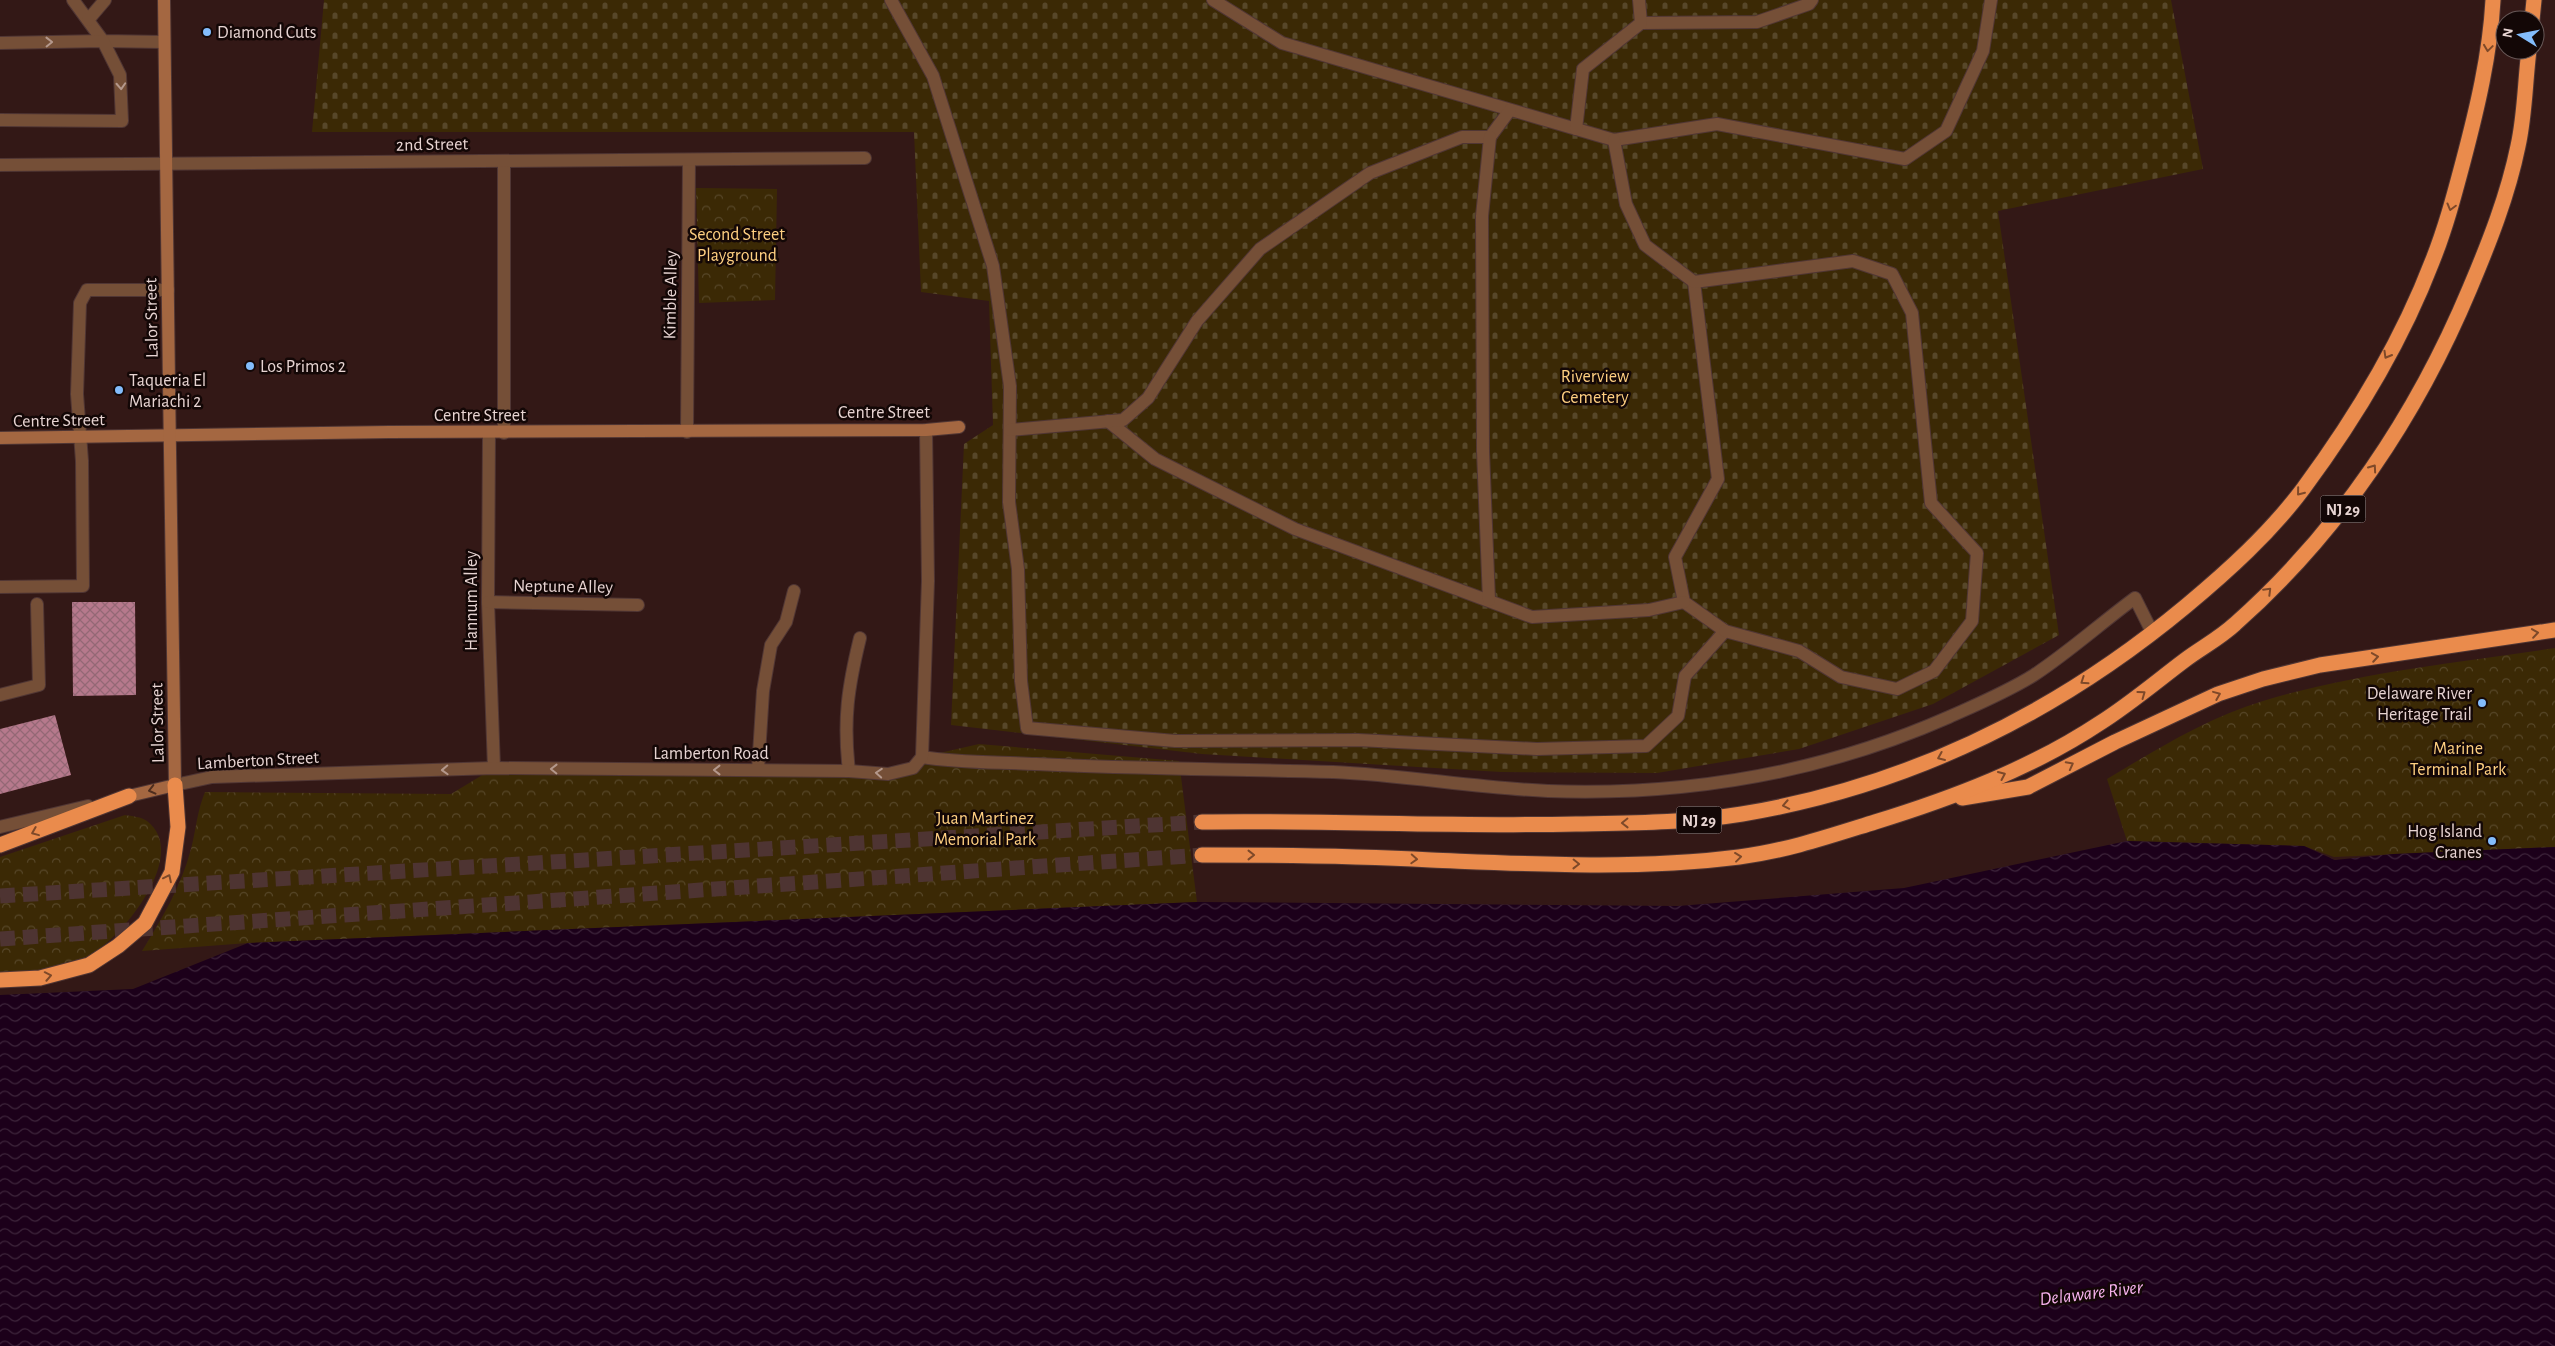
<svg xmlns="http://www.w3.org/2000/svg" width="2555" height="1346" viewBox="0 0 2555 1346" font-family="'Alegreya Sans',sans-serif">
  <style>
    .forest { fill: url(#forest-crowns) }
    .cemetery { fill: url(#cemetery-stones) }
    .water { fill: url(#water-waves) }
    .building { fill: url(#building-cross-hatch) }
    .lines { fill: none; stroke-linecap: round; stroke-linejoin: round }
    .highway-tunnel { stroke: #4e3432; stroke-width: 15; stroke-dasharray: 15 8; stroke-linecap: butt }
    .lane-casing { stroke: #503634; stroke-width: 14 }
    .street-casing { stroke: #503634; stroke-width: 14 }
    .secondary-casing { stroke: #503634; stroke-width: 14 }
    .highway-casing { stroke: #503634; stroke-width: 17 }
    .lane { stroke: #754f37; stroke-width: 12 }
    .street { stroke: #754f37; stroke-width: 12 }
    .secondary { stroke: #a46741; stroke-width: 12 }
    .highway { stroke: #ea8b4c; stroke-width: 15 }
    .oneway { stroke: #b4988c }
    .oneway2 { stroke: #7e4929 }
    .oneway3 { stroke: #4d2d1e }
    .poi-dot { fill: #83bcfb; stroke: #130706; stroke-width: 2 }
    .labels { text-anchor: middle; stroke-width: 5; stroke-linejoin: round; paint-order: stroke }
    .shield { fill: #130706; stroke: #a79695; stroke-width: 1 }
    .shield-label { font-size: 16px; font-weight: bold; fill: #e7d4d2 }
    .poi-label { font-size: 18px; fill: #e7d4d2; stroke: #130706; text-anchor: start }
    .street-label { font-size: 18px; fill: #e7d4d2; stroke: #130706 }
    .park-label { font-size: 18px; fill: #fecf81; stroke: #130706 }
    .water-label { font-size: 19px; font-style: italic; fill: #f8b3ee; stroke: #130706 }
  </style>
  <defs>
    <pattern id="forest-crowns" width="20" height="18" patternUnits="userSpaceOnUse" patternTransform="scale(1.25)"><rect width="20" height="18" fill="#3b2905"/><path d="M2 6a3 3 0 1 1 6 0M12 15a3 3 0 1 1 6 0" fill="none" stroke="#574729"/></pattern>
    <pattern id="cemetery-stones" width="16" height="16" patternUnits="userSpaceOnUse" patternTransform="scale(1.25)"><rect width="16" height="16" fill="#3b2905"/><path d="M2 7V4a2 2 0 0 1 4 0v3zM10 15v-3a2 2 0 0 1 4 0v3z" fill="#574729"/></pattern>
    <pattern id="water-waves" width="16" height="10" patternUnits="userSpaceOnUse" patternTransform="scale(1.25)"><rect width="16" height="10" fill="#1c001a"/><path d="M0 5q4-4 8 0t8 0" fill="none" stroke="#3d243a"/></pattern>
    <pattern id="building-cross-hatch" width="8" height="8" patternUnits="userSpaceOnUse" patternTransform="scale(1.25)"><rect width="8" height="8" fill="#b6798c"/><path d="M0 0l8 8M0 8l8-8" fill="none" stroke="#946875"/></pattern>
  </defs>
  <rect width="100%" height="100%" fill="#331816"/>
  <g class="forest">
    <polygon points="696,188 777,189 775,300 699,303"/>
    <path d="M2555,648v199l-221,10 -30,-11 -177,-5 -20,-62c50,-30 100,-61 156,-78 91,-28 198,-39 292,-53z"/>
    <path d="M979,744l200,17 18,141 -949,41 -106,8c20,-33 39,-64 49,-102 5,-19 6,-38 14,-57l246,2 43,-26 394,6 34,-17z"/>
    <path d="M125,815c6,1 17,2 22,6 43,33 -23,114 -55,133 -26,16 -62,21 -92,21v-118z"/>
  </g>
  <polygon class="cemetery" points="324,0 2171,0 2203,169 1998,211 2059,635 1933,704 1799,749 1657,773 1501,772 1202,754 951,725 964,444 993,425 989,301 921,292 914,132 312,132"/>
  <polygon class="water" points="2127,841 2304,846 2335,860 2393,854 2555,847 2555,1346 0,1346 0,995 133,989 248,943 1197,902 1678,906 1904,888"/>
  <g class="building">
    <polygon points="72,602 135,602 136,695 73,696"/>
    <polygon points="55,715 71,775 0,794 0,729"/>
  </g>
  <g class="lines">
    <g class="highway-tunnel">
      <polyline points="0,896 1202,822"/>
      <polyline points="0,939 1202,855"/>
    </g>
    <g class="lane-casing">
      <g id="lane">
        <polyline points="73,0 103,41 164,42"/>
        <polyline points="891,0 933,76 993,266 1010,386 1009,502 1018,569 1021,681 1027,728 1175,741 1358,740 1537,749 1646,746 1678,716 1685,676 1725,631 1684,602 1675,557 1718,479 1694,282"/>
        <polyline points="1213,0 1282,43 1614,140 1717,124 1905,159 1946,131 1983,51 1991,0"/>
        <polyline points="88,20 105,0"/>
        <polyline points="1641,23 1757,22 1809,4 1812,0"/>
        <polyline points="0,43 103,41 120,75 122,121 0,120"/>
        <polyline points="1576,129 1583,69 1641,23 1639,0"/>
        <polyline points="1614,140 1626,204 1645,245 1694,282 1853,261 1892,274 1912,313 1931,503 1977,553 1972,621 1934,671 1897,689 1841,677 1799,651 1725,631"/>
        <polyline points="504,161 504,433"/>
        <polyline points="1108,421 1155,459 1295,529 1532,617 1649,610 1684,602"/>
        <polyline points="1010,430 1123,420 1148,398 1197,321 1260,249 1370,173 1462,137 1490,137 1510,110"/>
        <polyline points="687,432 689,160"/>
        <polyline points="489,433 488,602 494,768"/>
        <polyline points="0,587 83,586 82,461 77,394 80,303 87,290 168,290"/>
        <polyline points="1489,600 1483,451 1482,216 1490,137"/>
        <polyline points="488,602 638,605"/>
        <path d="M922,757c37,6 76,5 114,7 99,5 198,5 297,8 72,3 143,16 215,19 138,5 274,-18 401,-74 29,-13 58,-25 85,-42 35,-23 67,-52 101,-77l18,36"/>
        <polyline points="758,770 763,691 771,645 786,622 794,591"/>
        <path d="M849,771c-6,-51 -1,-84 11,-133"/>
      </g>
    </g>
    <g class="street-casing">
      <g id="street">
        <polyline points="0,165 865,158"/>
        <polyline points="0,695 39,685 37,604"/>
        <polyline points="175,785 212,777 494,768 849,771 888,774 913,768 922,757 928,581 926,430"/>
        <polyline points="0,827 88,806"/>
      </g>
    </g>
    <g class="secondary-casing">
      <g id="secondary">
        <polyline points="0,438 389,432 926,430 959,427"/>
        <path d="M129,796l46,-11c-3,-262 -9,-523 -11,-785"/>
      </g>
    </g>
    <g class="highway-casing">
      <g id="highway">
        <polyline points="2532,20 2534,0"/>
        <polyline points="1962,798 2028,787 2115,742 2218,694 2263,679 2320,665 2555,630"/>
        <path d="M1202,822c125,-2 250,5 374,2 56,-1 111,-1 166,-10 167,-28 314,-100 444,-208 42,-35 84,-73 117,-117 51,-69 98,-146 129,-227 13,-32 22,-66 31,-100 14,-53 27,-107 30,-162"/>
        <polyline points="0,845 129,796"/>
        <path d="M1202,855c77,0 153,1 229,5 102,4 206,10 308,-3 47,-6 91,-21 136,-35 78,-24 157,-54 225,-99 30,-19 57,-42 85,-63 16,-12 35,-22 50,-36 104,-92 182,-209 235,-336 19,-45 38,-93 48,-142 7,-31 7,-64 11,-96"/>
        <polyline points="0,980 40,978 89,965 118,946 145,923 172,872 178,827 175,785"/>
      </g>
    </g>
    <use href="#lane" class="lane"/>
    <use href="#street" class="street"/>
    <use href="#secondary" class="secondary"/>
    <use href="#highway" class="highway"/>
  </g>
  <defs><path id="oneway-chevron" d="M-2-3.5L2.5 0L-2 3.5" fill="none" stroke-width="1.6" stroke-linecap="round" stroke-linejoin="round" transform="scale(1.25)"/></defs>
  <g class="oneway">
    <use href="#oneway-chevron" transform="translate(49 42) rotate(-1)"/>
    <use href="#oneway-chevron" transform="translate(121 86) rotate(87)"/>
    <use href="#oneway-chevron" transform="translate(554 769) rotate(-179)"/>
    <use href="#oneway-chevron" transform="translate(445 770) rotate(178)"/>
    <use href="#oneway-chevron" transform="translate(717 770) rotate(-180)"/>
    <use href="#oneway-chevron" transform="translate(879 773) rotate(-176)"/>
  </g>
  <g class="oneway2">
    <use href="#oneway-chevron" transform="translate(2488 48) rotate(98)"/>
    <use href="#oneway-chevron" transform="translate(2451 207) rotate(105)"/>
    <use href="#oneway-chevron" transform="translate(2387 355) rotate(120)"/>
    <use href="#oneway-chevron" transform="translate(2373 468) rotate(-55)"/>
    <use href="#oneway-chevron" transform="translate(2300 492) rotate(129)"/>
    <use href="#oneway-chevron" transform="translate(2268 591) rotate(-45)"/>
    <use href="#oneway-chevron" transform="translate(2535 633) rotate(-8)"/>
    <use href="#oneway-chevron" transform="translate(2375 657) rotate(-9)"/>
    <use href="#oneway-chevron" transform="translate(2084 681) rotate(146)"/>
    <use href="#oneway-chevron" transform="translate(2142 694) rotate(-36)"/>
    <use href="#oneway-chevron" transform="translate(2217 695) rotate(-22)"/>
    <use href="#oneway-chevron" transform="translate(1941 757) rotate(157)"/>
    <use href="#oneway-chevron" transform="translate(2070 765) rotate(-28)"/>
    <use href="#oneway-chevron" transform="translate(2002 775) rotate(-24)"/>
    <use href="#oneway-chevron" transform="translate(1786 805) rotate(169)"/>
    <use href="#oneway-chevron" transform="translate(1625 823) rotate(179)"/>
    <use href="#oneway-chevron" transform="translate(35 832) rotate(158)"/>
    <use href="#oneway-chevron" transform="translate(1251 855)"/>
    <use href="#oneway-chevron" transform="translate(1738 857) rotate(-7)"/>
    <use href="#oneway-chevron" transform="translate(1414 859) rotate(3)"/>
    <use href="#oneway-chevron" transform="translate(1576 864) rotate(1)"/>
    <use href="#oneway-chevron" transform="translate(168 878) rotate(-64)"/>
    <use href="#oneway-chevron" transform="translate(48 976) rotate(-11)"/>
  </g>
  <use class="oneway3" href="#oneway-chevron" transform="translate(152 790) rotate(166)"/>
  <g class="poi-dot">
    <circle cx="207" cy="32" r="5"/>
    <circle cx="250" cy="366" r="5"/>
    <circle cx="119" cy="390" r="5"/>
    <circle cx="2482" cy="703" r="5"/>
    <circle cx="2492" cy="841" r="5"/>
  </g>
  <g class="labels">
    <g class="shield">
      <rect x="2320.5" y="495.5" width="45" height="27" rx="4"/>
      <rect x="1676.5" y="806.5" width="45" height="27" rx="4"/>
    </g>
    <g class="shield-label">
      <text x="2343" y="515">NJ 29</text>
      <text x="1699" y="826">NJ 29</text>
    </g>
    <g class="poi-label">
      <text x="217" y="38">Diamond Cuts</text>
      <text x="260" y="372">Los Primos 2</text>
      <text x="129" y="386">Taqueria El<tspan x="129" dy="21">Mariachi 2</tspan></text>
      <text x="2472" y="699" text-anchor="end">Delaware River<tspan x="2472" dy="21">Heritage Trail</tspan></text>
      <text x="2482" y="837" text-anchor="end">Hog Island<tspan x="2482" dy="21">Cranes</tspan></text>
    </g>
    <g class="street-label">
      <text transform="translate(432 144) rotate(-1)" y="6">2nd Street</text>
      <text transform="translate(670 295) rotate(-89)" y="6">Kimble Alley</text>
      <text transform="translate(151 318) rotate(-91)" y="6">Lalor Street</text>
      <text x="884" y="418">Centre Street</text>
      <text x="480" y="421">Centre Street</text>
      <text transform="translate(59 420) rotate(-1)" y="6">Centre Street</text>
      <text transform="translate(563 586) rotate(1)" y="6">Neptune Alley</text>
      <text transform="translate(471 601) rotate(-90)" y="6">Hannum Alley</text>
      <text transform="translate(157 723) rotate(-91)" y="6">Lalor Street</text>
      <text x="711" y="759">Lamberton Road</text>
      <text transform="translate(258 760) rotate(-3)" y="6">Lamberton Street</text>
    </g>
    <g class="park-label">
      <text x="737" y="240">Second Street<tspan x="737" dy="21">Playground</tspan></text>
      <text x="1595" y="382">Riverview<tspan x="1595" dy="21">Cemetery</tspan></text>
      <text x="2458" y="754">Marine<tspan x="2458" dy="21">Terminal Park</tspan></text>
      <text x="985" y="824">Juan Martinez<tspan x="985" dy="21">Memorial Park</tspan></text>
    </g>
    <g class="water-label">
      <text transform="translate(2091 1292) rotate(-7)" y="7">Delaware River</text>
    </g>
  </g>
  <g transform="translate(2520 35) rotate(280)"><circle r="24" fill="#130706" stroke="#685958"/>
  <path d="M0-4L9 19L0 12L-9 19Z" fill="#83bcfb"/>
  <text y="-8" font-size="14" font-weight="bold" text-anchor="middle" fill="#e7d4d2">N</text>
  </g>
</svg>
